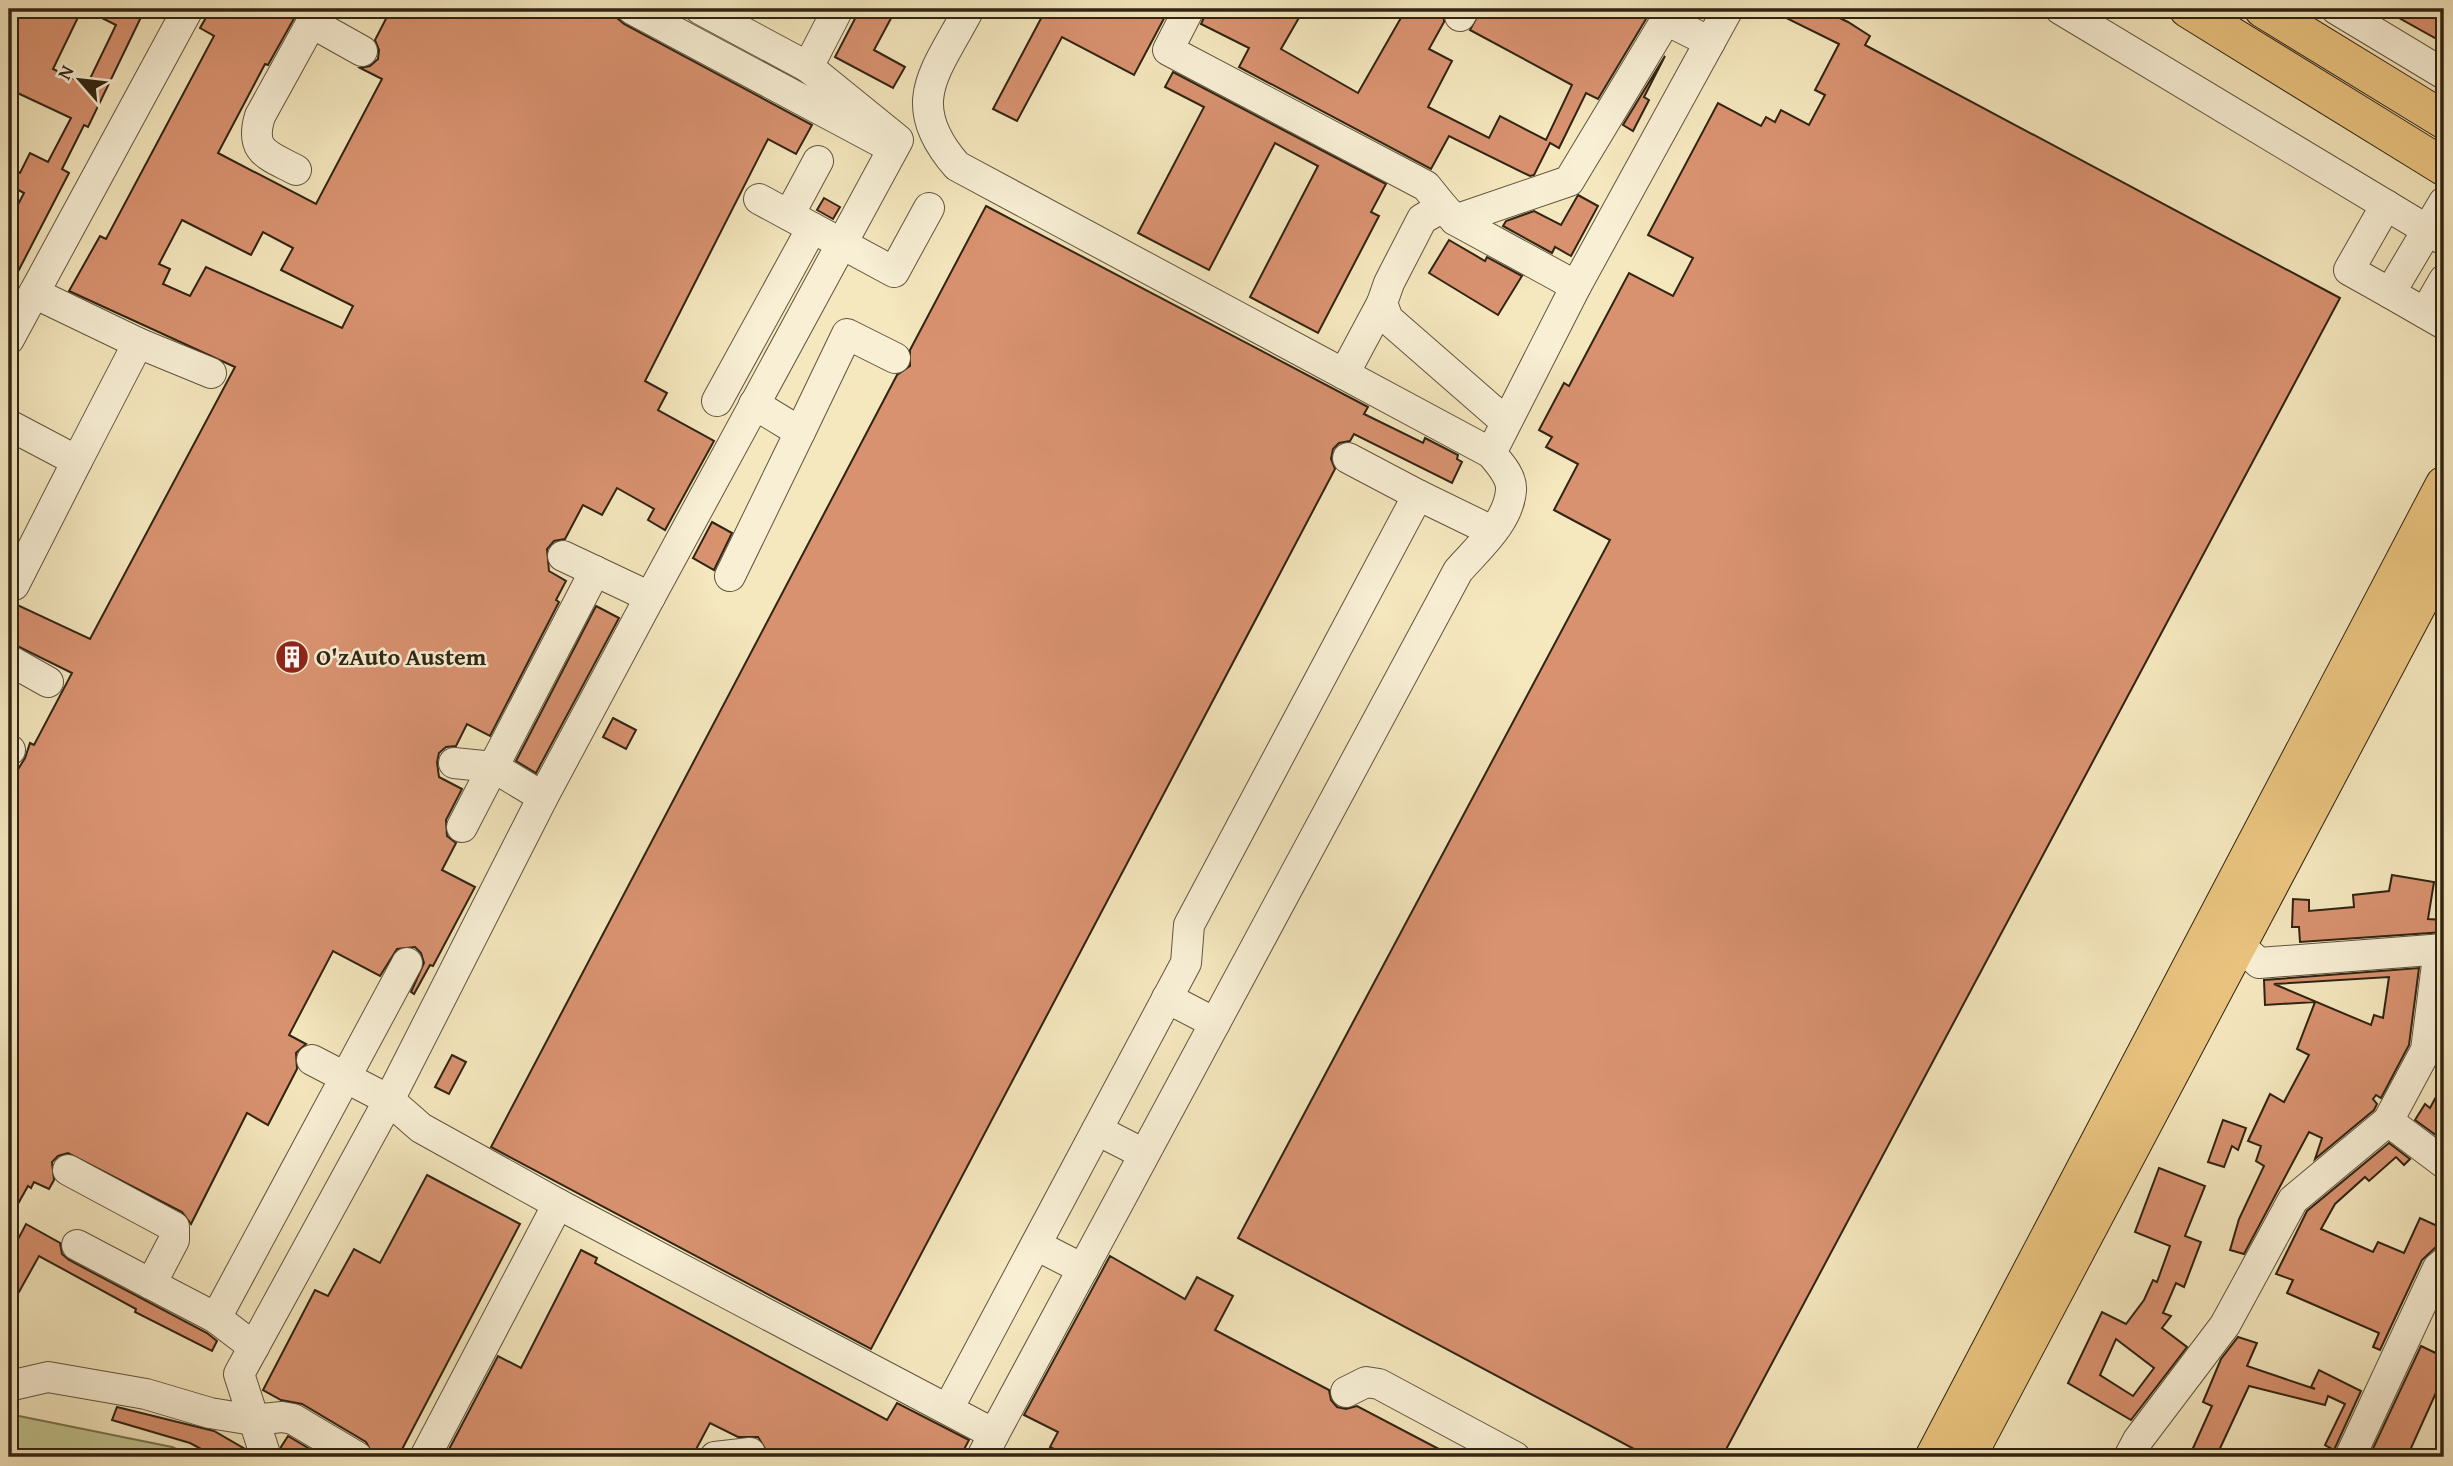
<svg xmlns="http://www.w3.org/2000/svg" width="2453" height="1466" viewBox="0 0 2453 1466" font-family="'Gentium Book Plus',serif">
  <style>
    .green { fill: #c1c48e; stroke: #787450; stroke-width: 2 }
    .building { fill: #d99270; stroke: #302413; stroke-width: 2; fill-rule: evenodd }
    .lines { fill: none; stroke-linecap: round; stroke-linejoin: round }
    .minor-casing { stroke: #61553e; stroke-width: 32 }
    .major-casing { stroke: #302413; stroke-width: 39 }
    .minor { stroke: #f8efd5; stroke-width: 30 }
    .major { stroke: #eac47f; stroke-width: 37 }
    .labels { text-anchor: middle; stroke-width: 5; stroke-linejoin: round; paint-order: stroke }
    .poi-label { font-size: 24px; font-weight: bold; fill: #302413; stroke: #f8efd5; text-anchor: start }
  </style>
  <rect width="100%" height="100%" fill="#f5e7be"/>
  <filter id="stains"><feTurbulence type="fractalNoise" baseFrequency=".00286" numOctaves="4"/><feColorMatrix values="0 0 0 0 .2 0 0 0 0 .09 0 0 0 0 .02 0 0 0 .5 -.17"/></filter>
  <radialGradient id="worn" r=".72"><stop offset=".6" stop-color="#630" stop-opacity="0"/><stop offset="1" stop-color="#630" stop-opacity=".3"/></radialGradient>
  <polygon class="green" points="9,1414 172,1447 194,1457 9,1457"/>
  <g class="building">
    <polygon points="9,9 82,9 53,69 87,85 116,25 84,9 145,9 88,127 84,125 62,169 69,173 9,289 9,222 24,193 9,185 9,167 20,173 30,153 48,162 71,118 9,89"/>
    <path d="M211,9h74l11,6 -28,50 -3,-1 -47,89 98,51 66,-125 -22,-11 10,-2 8,-7 1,-9 -4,-10 16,-31h224l2,9 7,6 188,101 -16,29 -28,-15 -123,242 22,12 -9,17 56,31 -49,89 -17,-10 6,-11 -37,-21 -15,27 -19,-10 -18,34 -11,2 -7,8 2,22 17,10 -10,19 3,2 -69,134 -23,-12 -11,22 -10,1 -7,6 -2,9 2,15 23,12 -16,31 1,16 9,7 -14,27 33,17 -42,79 -3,-1 -16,29 -3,-2 13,-29 -3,-10 -6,-6 -18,2 -17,27 -47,-25 -44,84 17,9 -10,9 1,16 -29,56 -21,-12 -56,111 -9,-12 -114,-59 -10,3 -6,6 2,18 -5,9 -15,-7 -3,6 -3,-2 -9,16 -10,-6v-412l16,-26 5,-15 4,2 38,-72 -63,-31v-41l81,38 145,-272 -166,-76 31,-55 6,3 108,-203 -14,-8zM182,220l69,35 12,-23 30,16 -12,22 72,36 -11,22 -136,-61 -16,29 -27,-12 7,-15 -11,-5z"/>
    <polygon points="860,9 896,9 874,50 905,67 893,88 835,57"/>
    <polygon points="1046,9 1169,9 1134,75 1062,37 1017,121 993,109"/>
    <polygon points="1208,9 1304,9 1281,49 1358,93 1406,9 1444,9 1444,22 1429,49 1452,61 1428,107 1489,138 1500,116 1546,140 1572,85 1470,30 1481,9 1652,9 1598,99 1586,93 1559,148 1550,143 1534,175 1530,176 1449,136 1431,169 1239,67 1249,48 1201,24"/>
    <polygon points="1768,9 1821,9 1848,22 1870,36 1865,45 2340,298 1722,1457 1649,1457 1238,1238 1610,540 1554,510 1578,464 1546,447 1552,437 1539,430 1564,383 1569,386 1629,273 1673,296 1693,258 1648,235 1718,103 1761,126 1766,117 1775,122 1781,110 1809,125 1825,95 1815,90 1839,44"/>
    <polygon points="2383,9 2432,9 2444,16 2444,43"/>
    <polygon points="1665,56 1644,97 1649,100 1633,131 1623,125"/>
    <polygon points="1173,72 1386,184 1371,212 1379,216 1318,333 1250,297 1318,166 1275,143 1209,270 1138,233 1204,107 1165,87"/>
    <polygon points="1578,195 1598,206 1571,256 1555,247 1552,253 1503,226 1506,221 1534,211 1561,225"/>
    <polygon points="824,198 840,207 833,219 817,210"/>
    <polygon points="986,206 1368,407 1364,414 1423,443 1425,438 1458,455 1457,459 1462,462 1452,483 1354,434 1350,441 1339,443 1333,449 1331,459 1335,469 871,1349 491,1147 897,375 910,366 910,350"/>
    <polygon points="1449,240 1485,261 1487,257 1522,276 1498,315 1429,273"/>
    <polygon points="712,522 732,533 714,570 693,558"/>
    <polygon points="596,606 619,618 536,773 516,761"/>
    <polygon points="613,718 636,730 626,749 603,737"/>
    <polygon points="2392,875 2434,882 2428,919 2444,920 2444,932 2300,942 2299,927 2292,927 2293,899 2309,900 2309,911 2354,907 2353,895 2389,891"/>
    <path d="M2419,968l-10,77 -28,53 -5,-3 -3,4 4,5 -3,6 -59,49 7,-21 -13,-6 -65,122 -14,-4 9,-31 25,-53 -8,-5 5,-15 -13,-5 22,-47 14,8 25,-47 -12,-6 18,-47 -50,3 -1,-25zM2389,977l-6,41 -9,-3 -3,10 -97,-41z"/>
    <polygon points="452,1055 466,1062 449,1094 435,1087"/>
    <polygon points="2444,1082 2444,1141 2415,1120 2425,1104 2430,1108"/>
    <polygon points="2223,1120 2246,1128 2238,1150 2232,1146 2224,1167 2208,1162"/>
    <polygon points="2389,1143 2410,1159 2404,1165 2396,1157 2369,1181 2365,1177 2335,1204 2321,1229 2373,1252 2378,1242 2404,1253 2420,1218 2444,1229 2444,1246 2438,1245 2422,1260 2380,1350 2373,1347 2379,1333 2287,1293 2293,1280 2276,1274 2307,1211"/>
    <path d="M2159,1168l46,18 -20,50 16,6 -17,45 -8,-4 -13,30 8,3 -9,12 25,19 -56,73 -63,-37 34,-71 24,12 18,-24 9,-20 4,2 13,-36 -35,-14zM2116,1339l38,29 -21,28 -33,-21z"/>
    <polygon points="427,1175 520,1224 398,1457 374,1457 366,1442 302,1404 281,1400 263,1390 315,1290 328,1296 354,1249 380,1263"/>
    <polygon points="26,1224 60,1243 62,1254 69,1260 207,1333 217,1341 212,1351 135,1312 136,1309 39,1256 19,1292 9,1287 9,1245 14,1247"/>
    <polygon points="581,1250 597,1258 595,1263 887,1420 897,1403 969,1440 960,1457 779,1457 767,1452 758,1437 738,1437 710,1423 692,1457 445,1457 498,1356 521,1368"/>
    <polygon points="1110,1256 1185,1299 1197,1277 1233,1296 1215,1330 1329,1390 1331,1400 1337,1407 1346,1409 1357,1406 1454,1457 1070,1457 1050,1447 1058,1432 1024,1415"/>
    <polygon points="2238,1337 2257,1343 2247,1366 2315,1389 2311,1387 2319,1370 2361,1391 2334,1450 2325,1445 2345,1404 2328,1396 2325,1405 2249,1386 2216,1457 2189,1457 2212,1406 2203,1402 2221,1359"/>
    <polygon points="2421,1346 2444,1357 2444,1375 2407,1457 2369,1457"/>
    <polygon points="117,1407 214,1431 245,1449 248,1457 216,1457 190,1443 112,1420"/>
    <polygon points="288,1436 323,1457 283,1457 281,1447"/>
  </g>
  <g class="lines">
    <g class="minor-casing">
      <g id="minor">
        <polyline points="632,9 879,141"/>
        <polyline points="700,9 808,67"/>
        <polyline points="1189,9 1168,50 1426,186 1443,207"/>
        <polyline points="2060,9 2444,240"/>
        <polyline points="2336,9 2444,74"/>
        <polyline points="1460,16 1464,9"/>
        <polyline points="312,23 362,51"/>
        <path d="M296,170c-28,-15 -47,-18 -36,-54l59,-107"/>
        <polyline points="759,199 894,272 929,208"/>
        <polyline points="2444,202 2390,293 2444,324"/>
        <polyline points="2386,205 2349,270 2390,293"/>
        <polyline points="789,215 818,161"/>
        <polyline points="1455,220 1569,181 1666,20 1710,42"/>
        <polyline points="2425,313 2444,280"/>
        <polyline points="9,339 188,9"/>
        <polyline points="138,343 211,373"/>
        <polyline points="1344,374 1382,303"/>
        <polyline points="717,401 812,228"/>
        <polyline points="754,404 800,432 847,334 895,358"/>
        <polyline points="1506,422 1388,319 1382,303 1389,283 1422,219 1443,207 1455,220 1576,286"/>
        <polyline points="9,425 77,461 138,343 34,293"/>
        <polyline points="1491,453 1576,286 1728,9"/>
        <polyline points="1348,458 1418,495"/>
        <polyline points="563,556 650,597"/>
        <polyline points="730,576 800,432"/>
        <polyline points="9,582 14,585 77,461"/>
        <polyline points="9,660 48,682"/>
        <polyline points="9,750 10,750"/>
        <polyline points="454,763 493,767 543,797"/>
        <polyline points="462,827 595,571"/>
        <polyline points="2238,944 2259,963 2444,949"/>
        <polyline points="1167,998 1215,1023"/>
        <path d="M312,1060l77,40 32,28 137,76 436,230 464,-863c19,-22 51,-49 53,-81 1,-14 -12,-27 -20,-37l-534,-287c-55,-63 -21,-94 12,-157"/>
        <polyline points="2388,1121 2444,1163"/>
        <polyline points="1097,1130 1144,1154"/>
        <polyline points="68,1170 174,1227 174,1240 151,1284 216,1318 254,1347"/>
        <polyline points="77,1245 151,1284"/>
        <polyline points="1036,1245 1083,1269"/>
        <polyline points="216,1318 407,963"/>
        <polyline points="9,1386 48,1377 146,1394 210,1413 253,1420 282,1417 293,1419 357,1457"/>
        <polyline points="1346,1392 1366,1382 1379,1384 1515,1457"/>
        <polyline points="948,1409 1186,963 1189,925 1418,495 1492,531"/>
        <polyline points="266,1457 239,1374 389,1100 543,797 650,597 898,140 808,67 838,9"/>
        <polyline points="425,1457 558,1204"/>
        <polyline points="715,1457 750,1453"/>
        <polyline points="982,1457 994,1434"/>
        <polyline points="2129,1457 2138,1440 2225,1325 2293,1200 2388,1121 2426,1050 2439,949"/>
        <polyline points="2350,1457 2438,1268 2444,1263"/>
      </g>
    </g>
    <g class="major-casing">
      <g id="major">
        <polyline points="2188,9 2444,167"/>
        <polyline points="2263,9 2444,120"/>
        <polyline points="1934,1457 2444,485"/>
        <polyline points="1967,1457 2444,555"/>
      </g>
    </g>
    <use href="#minor" class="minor"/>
    <use href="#major" class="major"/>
  </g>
  <defs>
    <g id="building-disc" transform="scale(1.75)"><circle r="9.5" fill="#8f2418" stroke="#f8efd5"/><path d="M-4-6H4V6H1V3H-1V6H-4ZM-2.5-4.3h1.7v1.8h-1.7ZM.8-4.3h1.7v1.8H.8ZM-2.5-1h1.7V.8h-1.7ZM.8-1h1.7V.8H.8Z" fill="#fff"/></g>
  </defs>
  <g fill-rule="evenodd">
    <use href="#building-disc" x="292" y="657"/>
  </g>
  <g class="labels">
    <g class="poi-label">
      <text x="316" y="665">O'zAuto Austem</text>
    </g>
  </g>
  <rect width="2453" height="1466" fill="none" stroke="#f5e7be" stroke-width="35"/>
  <rect x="10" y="10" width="2432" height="1445" fill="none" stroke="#302413" stroke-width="3.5"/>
  <rect x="18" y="18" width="2418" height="1431" fill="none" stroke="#302413" stroke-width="2"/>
  <g transform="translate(80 80) rotate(298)" stroke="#f8efd5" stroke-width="5" paint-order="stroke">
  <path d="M0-5L12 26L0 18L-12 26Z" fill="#302413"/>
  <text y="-10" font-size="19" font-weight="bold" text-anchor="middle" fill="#302413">N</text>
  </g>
  <rect width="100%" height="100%" filter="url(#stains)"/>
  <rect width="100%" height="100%" fill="url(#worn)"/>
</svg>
